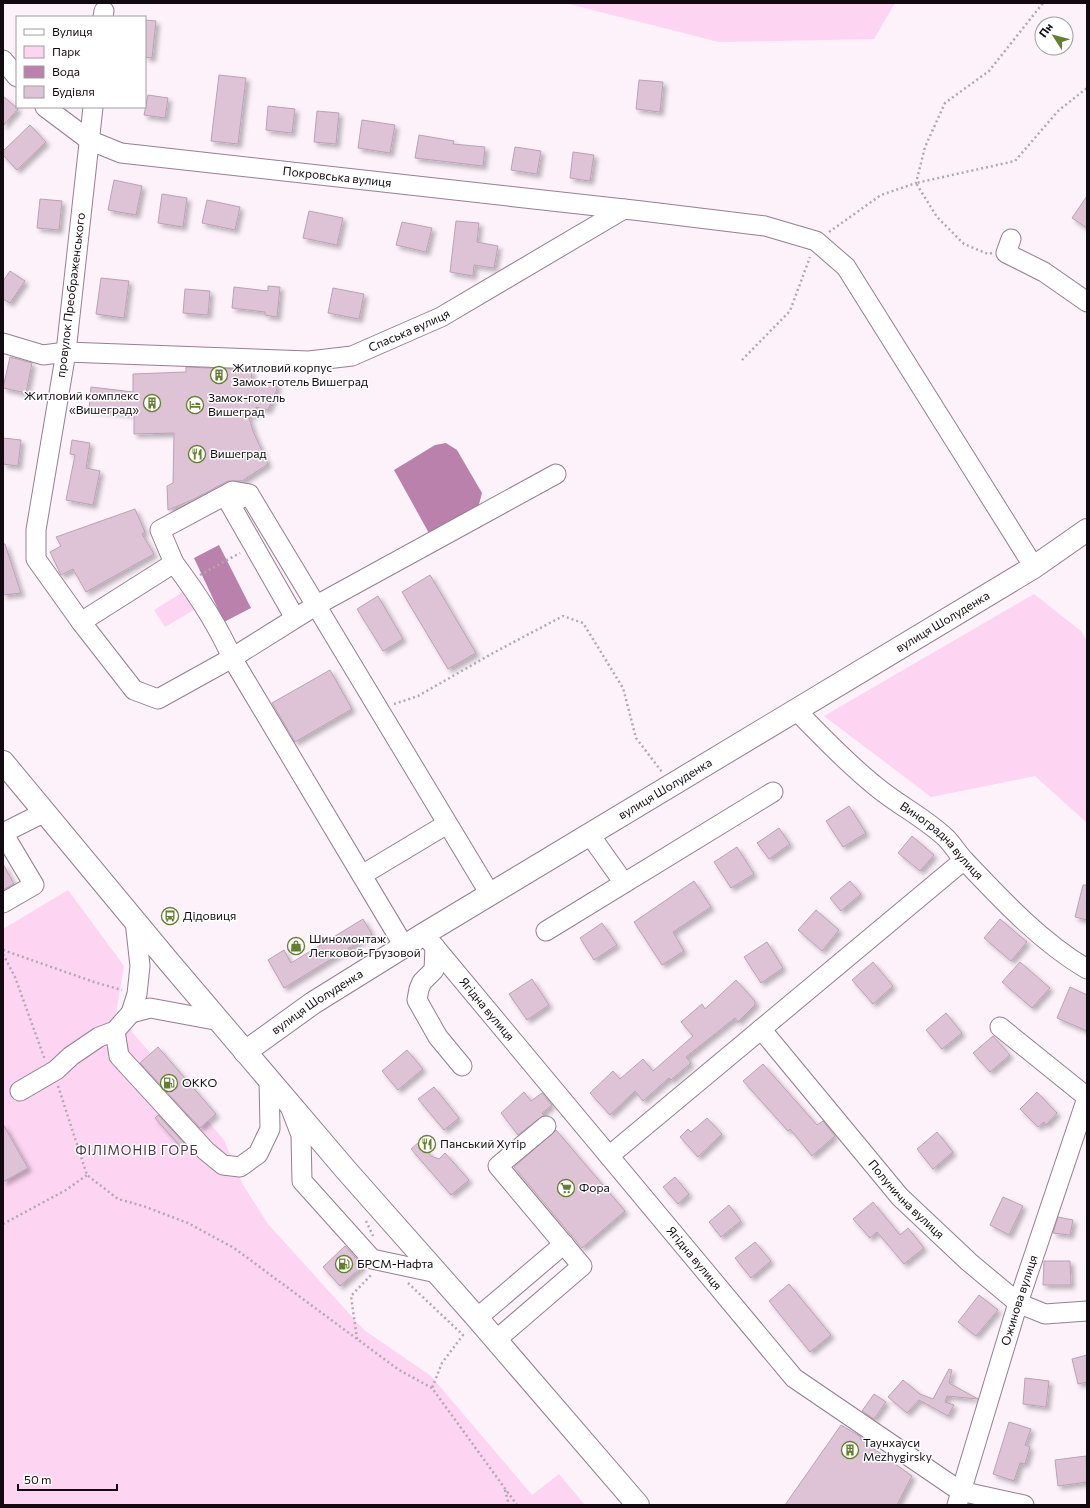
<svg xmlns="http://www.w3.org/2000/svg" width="1090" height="1508" viewBox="0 0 1090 1508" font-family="Commissioner,sans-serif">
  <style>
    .green { fill: #fdd4f2 }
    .water { fill: #b981ab }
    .building { fill: #dec3d6; stroke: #bba1b4; filter: url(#shadow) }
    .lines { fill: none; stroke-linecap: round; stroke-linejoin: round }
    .minor-casing { stroke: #977e90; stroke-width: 21 }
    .major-casing { stroke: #977e90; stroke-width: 24 }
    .path { stroke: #b2a8b0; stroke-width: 2.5; stroke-dasharray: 2 3; stroke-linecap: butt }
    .minor { stroke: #fff; stroke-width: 19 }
    .major { stroke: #fff; stroke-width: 22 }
    .labels { text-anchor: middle; stroke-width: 3; stroke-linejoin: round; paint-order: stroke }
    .street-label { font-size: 12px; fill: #120a10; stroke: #fff }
    .poi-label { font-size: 12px; fill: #120a10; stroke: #fff; text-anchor: start }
    .neighbourhood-label { font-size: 13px; letter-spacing: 1px; fill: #4b3545; stroke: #fff }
  </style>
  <defs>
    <filter id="shadow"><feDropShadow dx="3.5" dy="3.5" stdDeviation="2" flood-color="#0004"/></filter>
  </defs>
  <rect width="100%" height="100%" fill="#fdf1fa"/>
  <g class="green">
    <polygon points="565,3 895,3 874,39 719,42"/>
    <polygon points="183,592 194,610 165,627 154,610"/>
    <polygon points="1034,594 1081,631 1087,641 1087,823 1035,776 931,797 824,716"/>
    <polygon points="68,890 124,966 116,1013 224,1140 243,1185 268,1224 364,1330 431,1376 532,1495 559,1474 585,1505 3,1505 3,929"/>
  </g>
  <g class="water">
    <polygon points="446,443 457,450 482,493 478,508 430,535 394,470 435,445"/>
    <polygon points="219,545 251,608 224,622 194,558"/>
  </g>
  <g class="building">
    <polygon points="145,20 156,21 152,58 145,57"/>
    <polygon points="219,75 246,78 238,144 211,141"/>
    <polygon points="639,80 663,82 660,112 636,109"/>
    <polygon points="148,95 168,98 165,118 144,115"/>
    <polygon points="3,96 18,109 3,126"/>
    <polygon points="268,106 295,109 292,133 266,130"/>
    <polygon points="317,111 339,113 336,144 314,142"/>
    <polygon points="362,120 395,125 390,153 358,148"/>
    <polygon points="30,125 46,142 17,170 3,155 3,151"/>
    <polygon points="419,135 454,141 453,144 485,147 483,166 415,158"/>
    <polygon points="515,147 541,151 537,174 511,170"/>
    <polygon points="573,152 594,155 590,181 570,178"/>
    <polygon points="114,180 142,186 136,215 108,210"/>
    <polygon points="162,194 187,198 183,227 158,223"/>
    <polygon points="1087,196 1087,228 1072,218"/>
    <polygon points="40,199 62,201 59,230 37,228"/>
    <polygon points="207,200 240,207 235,230 202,223"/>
    <polygon points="309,211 343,218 337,245 303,238"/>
    <polygon points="456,221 479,223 477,242 498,246 494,268 474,265 473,276 450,272"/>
    <polygon points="402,222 432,228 426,252 396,245"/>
    <polygon points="10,271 25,281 10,303 3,299 3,281"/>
    <polygon points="101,278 129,281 124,318 96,314"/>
    <polygon points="268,286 280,287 277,317 265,315 265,312 232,308 234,287 268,291"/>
    <polygon points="333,288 364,294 359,319 328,313"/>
    <polygon points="185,289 210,291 208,315 183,313"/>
    <polygon points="10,357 32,363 26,393 3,388"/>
    <polygon points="186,367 252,370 251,387 267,381 277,383 277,389 268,410 256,407 255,415 248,414 253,431 268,464 242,481 228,481 192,500 168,510 167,486 173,483 174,433 134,434 134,414 89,409 91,387 133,392 133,374 186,372"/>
    <polygon points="3,438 21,440 18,466 3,464"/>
    <polygon points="72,440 90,443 86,468 100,471 93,505 66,500 75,455 70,454"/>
    <polygon points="135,509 145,532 142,534 154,554 86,592 73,569 61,575 50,552 61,546 56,537"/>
    <polygon points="3,544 5,544 21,593 3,595"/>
    <polygon points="430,575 476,653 448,669 402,592"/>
    <polygon points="378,596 403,639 383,651 357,609"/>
    <polygon points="330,670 352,709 295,742 272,703"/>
    <polygon points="849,806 866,833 843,847 826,821"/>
    <polygon points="779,828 790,844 769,859 757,843"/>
    <polygon points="912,836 934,855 920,871 898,853"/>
    <polygon points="737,847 754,874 731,888 714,862"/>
    <polygon points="3,864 14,884 3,890"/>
    <polygon points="694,881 711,907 673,932 684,951 662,965 634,922"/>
    <polygon points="850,881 861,894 841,911 830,898"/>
    <polygon points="1083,885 1087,885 1087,920 1075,917"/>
    <polygon points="816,910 839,930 822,951 798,930"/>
    <polygon points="363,919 372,934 284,988 268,960 284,950 291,963"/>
    <polygon points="1000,919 1027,942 1011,961 984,938"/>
    <polygon points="602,923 617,945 594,960 580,938"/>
    <polygon points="767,942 783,968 761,983 744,957"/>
    <polygon points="873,962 893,986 873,1004 852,980"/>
    <polygon points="1020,962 1050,988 1032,1008 1002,982"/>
    <polygon points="532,979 549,1005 527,1020 509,994"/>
    <polygon points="736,980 755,1001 755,1005 738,1022 735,1018 686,1057 691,1063 671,1080 669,1078 643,1101 635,1091 610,1115 590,1093 613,1071 620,1079 643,1059 653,1071 693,1036 681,1022 702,1004 705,1009"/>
    <polygon points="1070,987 1087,995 1087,1031 1057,1018"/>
    <polygon points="946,1013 962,1033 942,1049 926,1030"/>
    <polygon points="993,1036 1010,1055 990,1072 973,1053"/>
    <polygon points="158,1047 216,1114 200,1128 140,1063"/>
    <polygon points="407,1050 423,1069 398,1090 382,1071"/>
    <polygon points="763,1064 817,1125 823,1121 835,1136 812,1156 790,1129 788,1131 743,1081"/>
    <polygon points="434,1087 459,1118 444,1130 418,1099"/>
    <polygon points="524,1092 531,1101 542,1093 552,1105 542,1113 544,1115 518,1135 501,1113"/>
    <polygon points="1037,1092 1057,1113 1046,1125 1044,1122 1038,1127 1020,1109"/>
    <polygon points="158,1115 184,1143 180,1146 155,1118"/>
    <polygon points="707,1118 722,1134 698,1157 680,1137 688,1129 691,1132"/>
    <polygon points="3,1124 28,1168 3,1182"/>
    <polygon points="556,1130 625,1211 582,1248 514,1167"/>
    <polygon points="937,1132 953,1152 933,1169 917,1149"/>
    <polygon points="419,1142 431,1156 439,1159 445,1153 469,1180 451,1195 411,1149"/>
    <polygon points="675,1177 689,1194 678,1204 663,1187"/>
    <polygon points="1003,1197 1023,1206 1009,1235 990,1225"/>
    <polygon points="873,1202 900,1235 908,1228 924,1248 904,1264 877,1232 870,1238 853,1219"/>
    <polygon points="729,1205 741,1221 721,1237 709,1222"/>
    <polygon points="1058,1217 1073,1220 1070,1235 1053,1233"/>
    <polygon points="755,1242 771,1261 751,1278 735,1258"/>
    <polygon points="345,1246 363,1266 340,1286 323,1267"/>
    <polygon points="1044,1261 1070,1261 1071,1285 1043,1285"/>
    <polygon points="789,1284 831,1335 810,1352 769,1301"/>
    <polygon points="979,1295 998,1310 976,1336 958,1322"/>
    <polygon points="1087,1355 1087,1382 1078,1384 1072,1359"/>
    <polygon points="949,1369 952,1370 949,1383 978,1399 947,1396 945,1402 954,1405 948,1416 919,1400 907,1413 888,1397 903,1380 920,1394 933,1399"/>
    <polygon points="1025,1378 1049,1381 1046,1407 1023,1404"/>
    <polygon points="874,1394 886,1402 874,1419 862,1411"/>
    <polygon points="1009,1422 1031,1429 1025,1445 1030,1447 1025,1464 1020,1463 1014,1481 993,1474"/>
    <polygon points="841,1425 861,1437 860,1439 912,1476 897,1505 785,1505"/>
    <polygon points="1086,1456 1087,1482 1058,1486 1055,1460"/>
  </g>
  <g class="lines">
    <g class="minor-casing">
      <g id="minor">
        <polyline points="103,17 104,11"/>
        <polyline points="3,60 17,77"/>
        <path id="s1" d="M45,107l44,33 32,13 521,58 123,15 51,15 30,26 188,300"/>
        <polyline points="93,107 66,352 36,530 36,559 81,622 134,690 158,699 232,658 315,606 556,474"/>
        <polyline points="1011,239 1006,253 1044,272 1087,302"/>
        <path id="s2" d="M3,343l40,12 23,-3 243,9 43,-5 89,-39 183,-108"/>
        <polyline points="249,494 230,504 295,618"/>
        <path d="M174,563c21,28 44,62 58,95l172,288"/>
        <polyline points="81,622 174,563 160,530 233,491 249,494 490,894"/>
        <path id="s3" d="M797,711c24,25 49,51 76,73 23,20 51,33 73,54 7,7 12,16 19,23 37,39 76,81 122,108"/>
        <polyline points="3,833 34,885 3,903"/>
        <polyline points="3,833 45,812"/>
        <polyline points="590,835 624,883"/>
        <polyline points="362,875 447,824"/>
        <polyline points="546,931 773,792"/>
        <path id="s4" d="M424,934l370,444 166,113 64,14"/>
        <polyline points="435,947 434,970 422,982 419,989 417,1000 438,1037 462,1066"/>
        <polyline points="131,1013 150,1008 220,1021"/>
        <polyline points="1000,1027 1087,1097"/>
        <path id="s5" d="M761,1029l139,168 69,65 49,41 27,11 42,-3"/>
        <polyline points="115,1031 119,1056 206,1151 223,1165 240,1167 258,1154 270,1129 269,1078"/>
        <polyline points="20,1091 56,1070 71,1056 99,1037 115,1031 131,1013 137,994 140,966 135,921"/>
        <polyline points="291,1109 301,1135 302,1181 372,1259 437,1273"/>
        <polyline points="609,1156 964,860"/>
        <polyline points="477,1318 564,1244"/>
        <polyline points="496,1340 582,1266 498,1166 546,1126"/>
        <path id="s6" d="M957,1505l61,-202 69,-205"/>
      </g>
    </g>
    <g class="major-casing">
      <g id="major">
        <polyline points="3,762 169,962 346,1170 477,1318 638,1505"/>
        <path id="s7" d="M245,1052l68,-49 111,-69 610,-367 53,-37"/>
      </g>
    </g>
    <g class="path">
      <polyline points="829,232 881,195 916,183 925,147 945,103 989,71 1043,3"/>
      <polyline points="992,253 988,254 964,244 937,217 916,183 1015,161 1058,111 1087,88"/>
      <polyline points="742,360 790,311 810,257"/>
      <polyline points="200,575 240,553"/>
      <polyline points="394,704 418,696 493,653 563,616 583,623 623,688 636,738 662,772"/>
      <polyline points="3,950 94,982 122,990"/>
      <polyline points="3,954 15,977 45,1060"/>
      <polyline points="58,1086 87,1175 118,1199 143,1206 188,1223 234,1248 399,1370 432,1388 517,1505"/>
      <polyline points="366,1221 373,1236"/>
      <polyline points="3,1224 66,1190 87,1175"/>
      <polyline points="408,1283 463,1335 442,1363 432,1388"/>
      <polyline points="357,1339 351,1296 371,1275"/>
      <polyline points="505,1490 509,1505"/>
    </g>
    <use href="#minor" class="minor"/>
    <use href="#major" class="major"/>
  </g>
  <defs>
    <g id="building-ring" transform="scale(0.9)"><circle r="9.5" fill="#fff" stroke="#647e32" stroke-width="1.5"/><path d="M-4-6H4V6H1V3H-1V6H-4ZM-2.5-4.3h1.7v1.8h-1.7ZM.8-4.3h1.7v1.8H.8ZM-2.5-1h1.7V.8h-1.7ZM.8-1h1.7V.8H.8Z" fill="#647e32"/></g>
    <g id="hotel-ring" transform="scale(0.9)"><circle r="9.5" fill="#fff" stroke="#647e32" stroke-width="1.5"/><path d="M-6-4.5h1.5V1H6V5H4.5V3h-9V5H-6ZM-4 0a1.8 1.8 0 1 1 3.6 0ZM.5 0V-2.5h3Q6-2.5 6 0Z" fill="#647e32"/></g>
    <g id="restaurant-ring" transform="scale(0.9)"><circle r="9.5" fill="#fff" stroke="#647e32" stroke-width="1.5"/><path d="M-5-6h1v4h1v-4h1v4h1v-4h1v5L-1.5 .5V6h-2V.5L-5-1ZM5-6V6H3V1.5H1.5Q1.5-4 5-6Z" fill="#647e32"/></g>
    <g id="bus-ring" transform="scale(0.9)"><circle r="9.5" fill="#fff" stroke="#647e32" stroke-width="1.5"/><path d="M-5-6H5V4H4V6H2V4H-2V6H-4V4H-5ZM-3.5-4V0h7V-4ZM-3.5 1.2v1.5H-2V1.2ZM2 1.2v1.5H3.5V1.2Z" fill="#647e32"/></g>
    <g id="shop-ring" transform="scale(0.9)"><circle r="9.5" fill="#fff" stroke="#647e32" stroke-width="1.5"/><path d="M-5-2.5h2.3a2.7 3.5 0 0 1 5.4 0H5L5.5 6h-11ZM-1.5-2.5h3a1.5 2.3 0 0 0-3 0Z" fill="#647e32"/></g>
    <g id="fuel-ring" transform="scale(0.9)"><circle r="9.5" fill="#fff" stroke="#647e32" stroke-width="1.5"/><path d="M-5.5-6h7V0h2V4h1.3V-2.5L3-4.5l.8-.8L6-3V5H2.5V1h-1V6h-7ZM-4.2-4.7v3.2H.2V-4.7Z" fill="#647e32"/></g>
    <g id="supermarket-ring" transform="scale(0.9)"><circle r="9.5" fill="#fff" stroke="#647e32" stroke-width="1.5"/><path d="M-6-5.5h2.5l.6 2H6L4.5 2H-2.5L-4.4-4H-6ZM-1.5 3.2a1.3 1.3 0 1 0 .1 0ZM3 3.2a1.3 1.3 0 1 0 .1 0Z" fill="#647e32"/></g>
  </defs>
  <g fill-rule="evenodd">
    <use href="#building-ring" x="219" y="375"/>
    <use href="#building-ring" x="152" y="403"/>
    <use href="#hotel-ring" x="195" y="405"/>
    <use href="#restaurant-ring" x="197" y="454"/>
    <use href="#bus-ring" x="170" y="916"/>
    <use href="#shop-ring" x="296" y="946"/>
    <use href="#fuel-ring" x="169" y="1083"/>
    <use href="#restaurant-ring" x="427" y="1144"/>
    <use href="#supermarket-ring" x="566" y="1188"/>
    <use href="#fuel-ring" x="344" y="1264"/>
    <use href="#building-ring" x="850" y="1450"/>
  </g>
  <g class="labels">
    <g class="street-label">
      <text dy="4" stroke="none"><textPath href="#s1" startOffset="307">Покровська вулиця</textPath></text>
      <text transform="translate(71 295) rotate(-83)" y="4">провулок Преображенського</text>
      <text dy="4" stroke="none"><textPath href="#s2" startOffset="414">Спаська вулиця</textPath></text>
      <text dy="4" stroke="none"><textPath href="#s7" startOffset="820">вулиця Шолуденка</textPath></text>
      <text dy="4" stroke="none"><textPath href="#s7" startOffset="496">вулиця Шолуденка</textPath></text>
      <text dy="4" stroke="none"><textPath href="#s3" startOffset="195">Виноградна вулиця</textPath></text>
      <text dy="4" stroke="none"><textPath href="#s7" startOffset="88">вулиця Шолуденка</textPath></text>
      <text dy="4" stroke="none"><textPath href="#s4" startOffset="98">Ягідна вулиця</textPath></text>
      <text dy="4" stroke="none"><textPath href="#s5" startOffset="224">Полунична вулиця</textPath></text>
      <text dy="4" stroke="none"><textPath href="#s4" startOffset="422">Ягідна вулиця</textPath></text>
      <text dy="4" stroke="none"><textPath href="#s6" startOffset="214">Ожинова вулиця</textPath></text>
    </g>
    <g class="poi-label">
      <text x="232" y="372">Житловий корпус<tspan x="232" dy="14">Замок-готель Вишеград</tspan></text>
      <text x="139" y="400" text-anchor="end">Житловий комплекс<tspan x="139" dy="14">«Вишеград»</tspan></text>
      <text x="208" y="402">Замок-готель<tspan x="208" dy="14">Вишеград</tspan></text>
      <text x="210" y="458">Вишеград</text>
      <text x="183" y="920">Дідовиця</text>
      <text x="309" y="943">Шиномонтаж<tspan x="309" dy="14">Легковой-Грузовой</tspan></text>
      <text x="182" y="1087">ОККО</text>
      <text x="440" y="1148">Панський Хутір</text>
      <text x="579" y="1192">Фора</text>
      <text x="357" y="1268">БРСМ-Нафта</text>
      <text x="863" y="1447">Таунхауси<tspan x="863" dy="14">Mezhygirsky</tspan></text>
    </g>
    <g class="neighbourhood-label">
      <text x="137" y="1155">ФІЛІМОНІВ ГОРБ</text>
    </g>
  </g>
  <rect width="1090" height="1508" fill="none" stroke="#120a10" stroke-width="8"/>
  <rect x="16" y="16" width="130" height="92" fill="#ffffff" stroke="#a09d9f"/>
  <rect x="24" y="29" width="20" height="6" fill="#ffffff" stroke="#a09d9f"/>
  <text x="52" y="36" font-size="12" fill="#120a10">Вулиця</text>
  <rect x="24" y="46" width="20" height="12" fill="#fdd4f2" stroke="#a09d9f"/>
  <text x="52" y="56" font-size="12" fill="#120a10">Парк</text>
  <rect x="24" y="66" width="20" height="12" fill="#b981ab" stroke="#a09d9f"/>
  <text x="52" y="76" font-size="12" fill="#120a10">Вода</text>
  <rect x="24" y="86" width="20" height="12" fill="#dec3d6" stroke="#a09d9f"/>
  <text x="52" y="96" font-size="12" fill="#120a10">Будівля</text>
  <g transform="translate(1054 36) rotate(306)"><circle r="19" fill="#ffffff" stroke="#a09d9f"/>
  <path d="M0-3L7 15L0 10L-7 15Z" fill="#647e32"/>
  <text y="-6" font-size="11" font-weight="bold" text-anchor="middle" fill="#120a10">Пн</text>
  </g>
  <path d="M18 1484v6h99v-6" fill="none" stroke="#120a10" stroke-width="2"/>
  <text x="24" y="1484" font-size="12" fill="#120a10" stroke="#ffffff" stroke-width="3" paint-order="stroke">50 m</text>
</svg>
